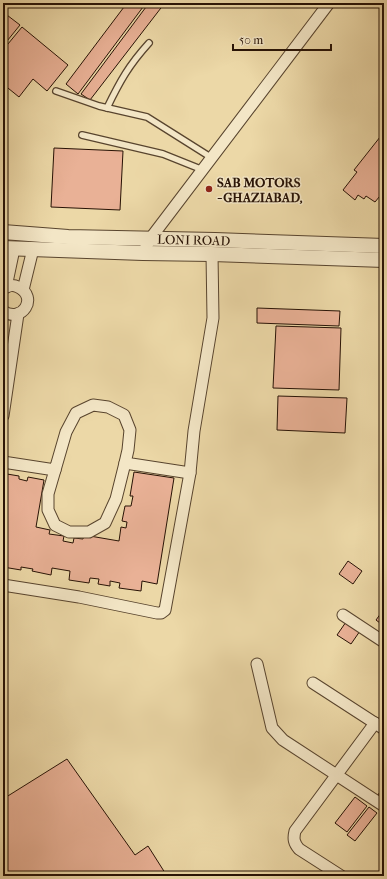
<svg xmlns="http://www.w3.org/2000/svg" width="387" height="879" viewBox="0 0 387 879" font-family="'IM FELL French Canon',serif">
  <style>
    .building { fill: #e9b196; stroke: #271205 }
    .lines { fill: none; stroke-linecap: round; stroke-linejoin: round }
    .service-casing { stroke: #58442e; stroke-width: 8 }
    .minor-casing { stroke: #58442e; stroke-width: 13 }
    .tertiary-casing { stroke: #58442e; stroke-width: 16 }
    .service { stroke: #f3e6c6; stroke-width: 5.5 }
    .minor { stroke: #f3e6c6; stroke-width: 11 }
    .tertiary { stroke: #f3e6c6; stroke-width: 14 }
    .poi-dot { fill: #8f2418; stroke: #f3e6c6; stroke-width: 1.5 }
    .labels { text-anchor: middle; stroke-width: 3; stroke-linejoin: round; paint-order: stroke }
    .poi-label { font-size: 13px; font-weight: bold; fill: #271205; stroke: #f3e6c6; text-anchor: start }
    .street-label { font-size: 13px; fill: #271205; stroke: #f3e6c6 }
  </style>
  <rect width="100%" height="100%" fill="#ecd8a7"/>
  <filter id="stains"><feTurbulence type="fractalNoise" baseFrequency=".005" numOctaves="4"/><feColorMatrix values="0 0 0 0 .2 0 0 0 0 .09 0 0 0 0 .02 0 0 0 .5 -.17"/></filter>
  <radialGradient id="worn" r=".72"><stop offset=".6" stop-color="#630" stop-opacity="0"/><stop offset="1" stop-color="#630" stop-opacity=".3"/></radialGradient>
  <g class="building">
    <polygon points="127,3 146,3 78,94 66,84"/>
    <polygon points="149,3 163,3 164,4 90,100 81,94"/>
    <polygon points="3,12 20,25 3,46"/>
    <polygon points="22,27 68,65 47,91 33,79 19,97 3,84 3,50"/>
    <polygon points="384,132 384,191 375,202 366,196 364,199 358,195 355,200 343,190 357,172 354,170"/>
    <polygon points="54,148 123,151 120,210 51,207"/>
    <polygon points="257,308 340,311 339,326 257,323"/>
    <polygon points="276,326 341,328 339,390 273,388"/>
    <polygon points="278,396 347,398 345,433 277,430"/>
    <polygon points="134,472 174,478 157,584 142,581 141,591 119,588 120,583 110,581 110,586 98,584 99,579 90,578 89,583 69,580 70,571 52,568 51,575 32,571 33,569 21,567 21,570 3,567 3,500 7,474 19,476 19,479 27,481 28,477 44,480 36,527 50,530 49,534 64,536 63,541 73,543 74,538 83,539 84,535 119,541 121,527 126,528 127,522 122,521 125,506 131,506 133,496 130,496"/>
    <polygon points="348,561 362,571 353,584 339,574"/>
    <polygon points="384,609 384,626 376,620"/>
    <polygon points="346,622 360,631 351,644 337,635"/>
    <polygon points="67,759 135,855 148,846 167,876 3,876 3,799"/>
    <polygon points="384,787 384,801 377,796"/>
    <polygon points="355,797 367,806 347,832 335,823"/>
    <polygon points="369,807 377,813 355,841 347,835"/>
  </g>
  <g class="lines">
    <g class="service-casing">
      <g id="service">
        <polyline points="56,91 99,106 147,117 212,158"/>
        <path d="M107,108c13,-27 22,-43 42,-65"/>
        <polyline points="82,135 163,154 203,170"/>
      </g>
    </g>
    <g class="minor-casing">
      <g id="minor">
        <polyline points="143,253 150,239 329,3"/>
        <polyline points="6,287 14,249"/>
        <path d="M3,289c5,-3 9,-5 15,-2 21,10 4,37 -15,24"/>
        <polyline points="23,290 33,249"/>
        <polyline points="3,416 18,314"/>
        <polyline points="3,462 55,470 66,432 76,413 93,405 108,407 124,415 130,430 128,450 125,463 190,473"/>
        <polyline points="55,470 48,494 48,510 55,525 69,532 89,532 105,523 116,499 125,463"/>
        <polyline points="3,585 79,597 157,613 161,613 165,610 190,473 194,431 213,318 212,254"/>
        <polyline points="343,615 384,642"/>
        <polyline points="257,664 272,728 283,740 384,806"/>
        <polyline points="313,683 384,729"/>
        <path d="M341,876l-42,-27c-5,-6 -6,-10 -4,-18l80,-108"/>
      </g>
    </g>
    <g class="tertiary-casing">
      <g id="tertiary">
        <path id="s1" d="M3,232l65,5 147,3 169,6"/>
        <polyline points="3,248 143,253 212,254 384,260"/>
      </g>
    </g>
    <use href="#service" class="service"/>
    <use href="#minor" class="minor"/>
    <use href="#tertiary" class="tertiary"/>
  </g>
  <circle class="poi-dot" cx="209" cy="189" r="4"/>
  <g class="labels">
    <g class="poi-label">
      <text x="217" y="187">SAB MOTORS<tspan x="217" dy="15">- GHAZIABAD,</tspan></text>
    </g>
    <g class="street-label">
      <text dy="5" stroke="none"><textPath href="#s1" startOffset="191">LONI ROAD</textPath></text>
    </g>
  </g>
  <rect width="387" height="879" fill="none" stroke="#ecd8a7" stroke-width="16"/>
  <rect x="4" y="4" width="379" height="871" fill="none" stroke="#271205" stroke-width="2"/>
  <rect x="8" y="8" width="371" height="863" fill="none" stroke="#271205"/>
  <path d="M233 44v6h98v-6" fill="none" stroke="#271205" stroke-width="2"/>
  <text x="239" y="44" font-size="12" fill="#271205" stroke="#f3e6c6" stroke-width="3" paint-order="stroke">50 m</text>
  <rect width="100%" height="100%" filter="url(#stains)"/>
  <rect width="100%" height="100%" fill="url(#worn)"/>
</svg>
